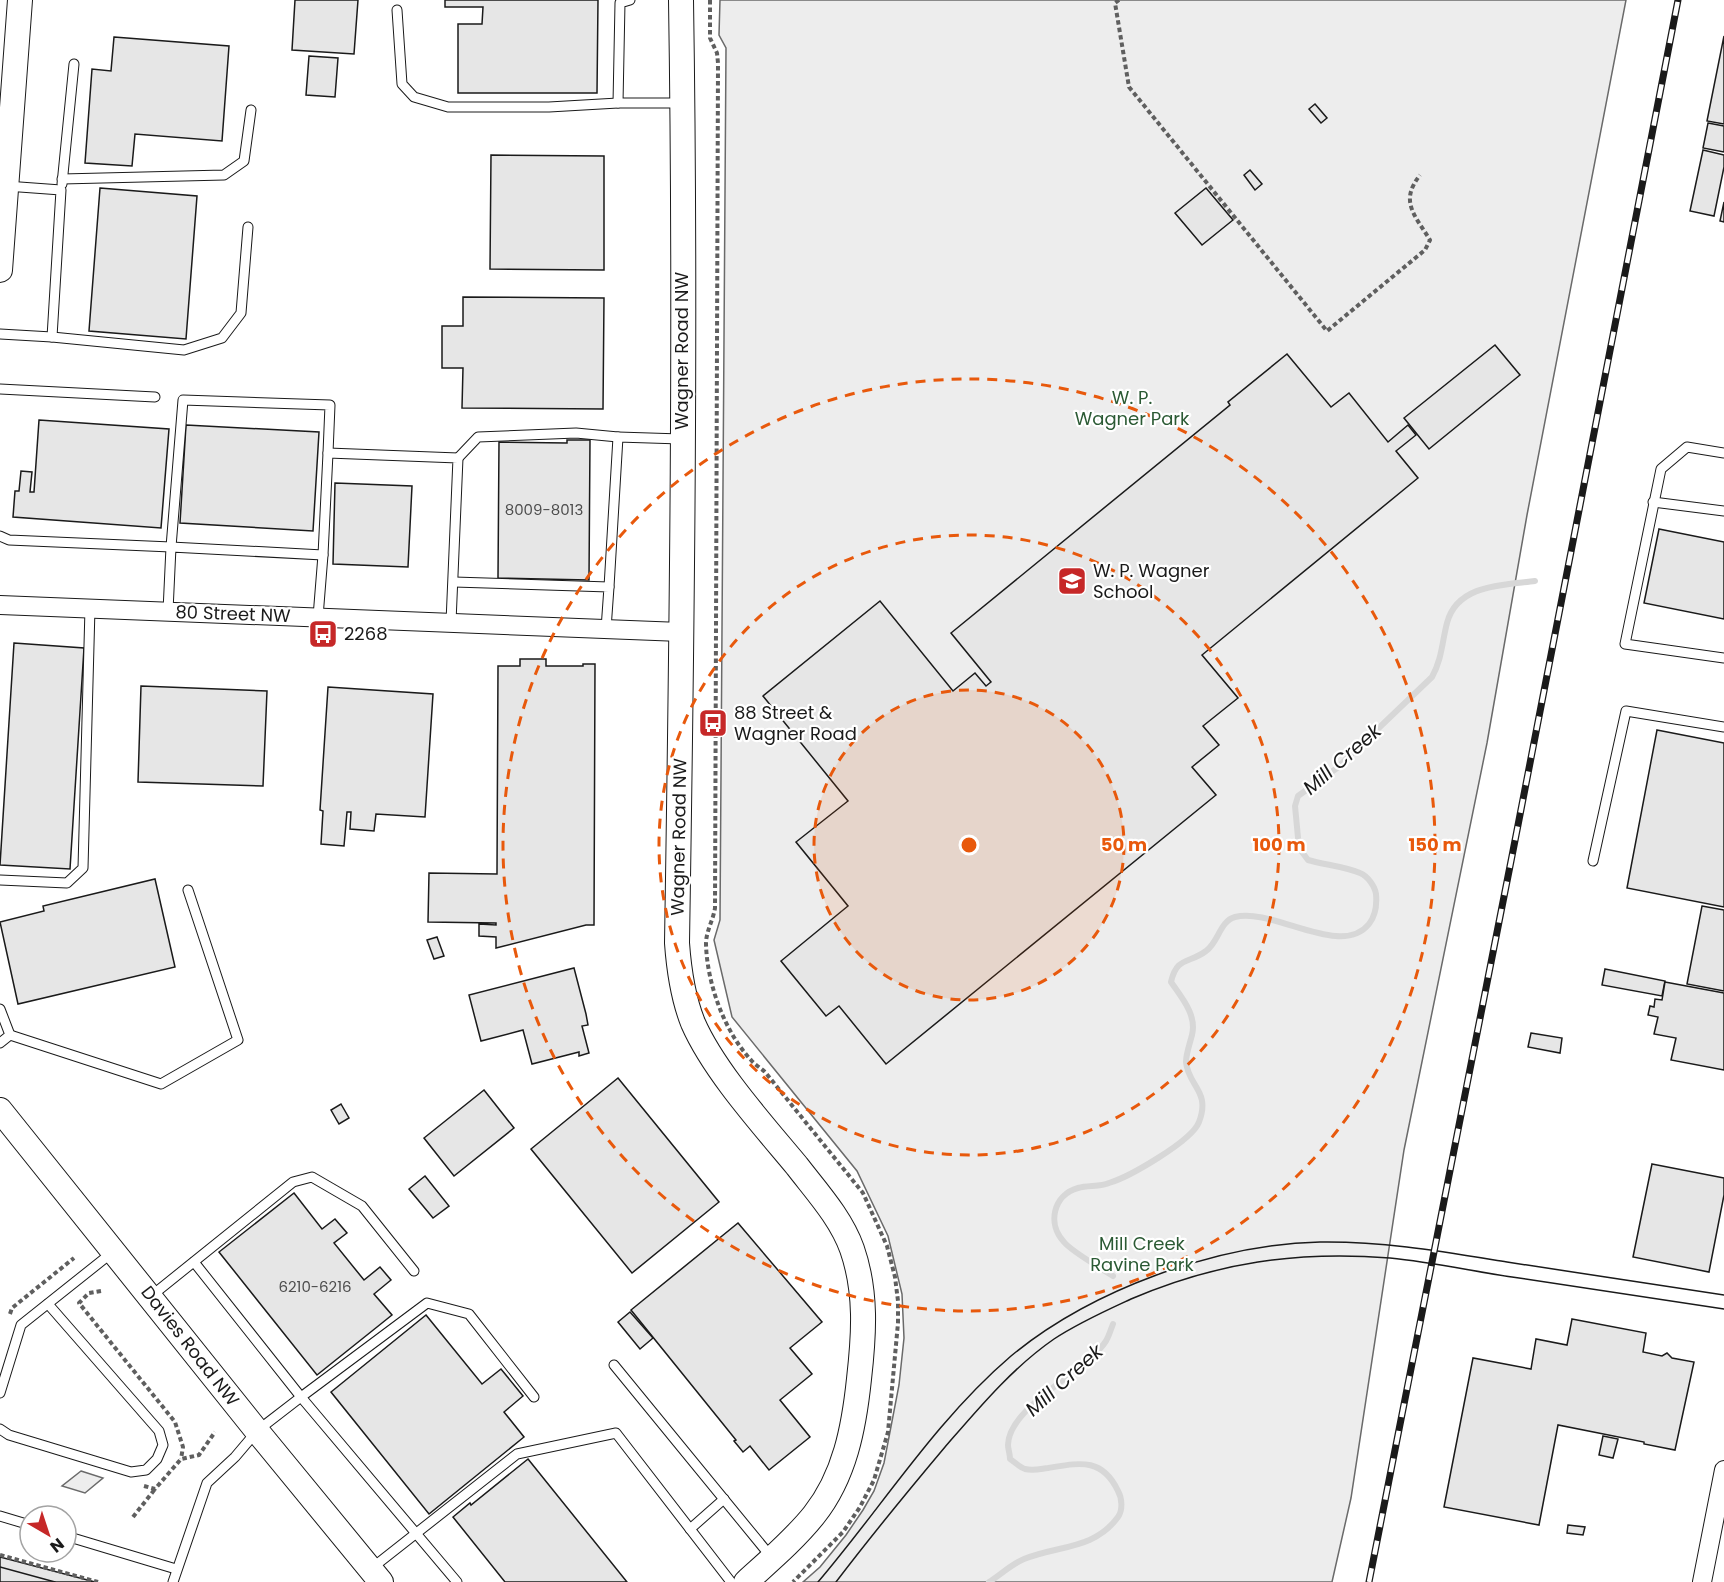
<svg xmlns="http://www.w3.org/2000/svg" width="1724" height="1582" viewBox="0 0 1724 1582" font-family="Poppins,sans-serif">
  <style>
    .green { fill: #ededed; stroke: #6a6a6a; stroke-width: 1.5 }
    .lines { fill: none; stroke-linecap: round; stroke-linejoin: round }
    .stream { stroke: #d7d7d7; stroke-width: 6 }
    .building { fill: #e6e6e6; stroke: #1a1a1a; stroke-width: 1.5 }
    .service-casing { stroke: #1a1a1a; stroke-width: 11 }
    .minor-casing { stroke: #1a1a1a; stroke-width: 20 }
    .tertiary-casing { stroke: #1a1a1a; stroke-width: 26 }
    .path { stroke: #5f5f5f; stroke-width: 4; stroke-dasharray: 4.5 3; stroke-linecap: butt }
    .service { stroke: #fff; stroke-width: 9 }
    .minor { stroke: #fff; stroke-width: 18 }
    .tertiary { stroke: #fff; stroke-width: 24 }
    .tram { stroke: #1a1a1a; stroke-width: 1.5 }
    .rail-casing { stroke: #1a1a1a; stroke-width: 7 }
    .rail { stroke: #fff; stroke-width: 4.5; stroke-dasharray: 14; stroke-linecap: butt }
    .ring { fill: none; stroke: #e8590c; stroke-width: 3; stroke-dasharray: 10 8 }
    .labels { text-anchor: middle; stroke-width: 4.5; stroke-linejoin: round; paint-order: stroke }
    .number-label { font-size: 15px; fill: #4d4d4d }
    .street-label { font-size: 18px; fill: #1a1a1a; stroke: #fff }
    .park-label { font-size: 18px; fill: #2b5a34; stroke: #fff }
    .poi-label { font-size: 18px; fill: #1a1a1a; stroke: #fff; text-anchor: start }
    .water-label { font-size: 20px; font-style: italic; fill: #1a1a1a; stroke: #fff }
    .centre { fill: #e8590c; stroke: #fff; stroke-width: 3 }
    .ring-label { font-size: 18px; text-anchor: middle; font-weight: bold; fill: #e8590c; stroke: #fff; stroke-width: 4.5; stroke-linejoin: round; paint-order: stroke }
  </style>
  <rect width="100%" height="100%" fill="#fff"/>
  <g class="green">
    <polygon points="720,0 1626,0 1527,515 1487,743 1404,1150 1351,1498 1332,1582 803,1582 820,1567 846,1535 863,1510 874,1491 884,1463 899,1385 904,1338 902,1294 888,1236 857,1171 732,1017 714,940 720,920 726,48 719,35"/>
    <polygon points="81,1471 103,1478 85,1493 62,1486"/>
  </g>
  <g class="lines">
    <g class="stream">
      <path d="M1113,1276c-12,-8 -41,-24 -49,-34 -17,-18 -11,-47 14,-54 10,-3 22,-1 31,-5 20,-6 83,-42 90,-61 12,-31 -11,-36 -13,-60 0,-8 4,-19 6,-27 5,-20 -10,-37 -21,-53 6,-26 18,-18 35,-31 12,-8 14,-30 29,-34 38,-10 106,42 134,7 7,-9 8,-19 7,-30 -1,-7 -8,-18 -16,-21 -17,-7 -35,-8 -52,-13l-9,-12 -4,-42 3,-10 39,-28 95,-91c10,-18 10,-35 15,-54 10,-39 57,-38 88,-42"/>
      <path d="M989,1582c11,-7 23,-18 35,-23 34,-14 70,-9 94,-42 5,-7 4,-19 0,-26 -16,-34 -39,-28 -70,-23 -8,1 -15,3 -23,1 -6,-2 -10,-7 -15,-10 0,-5 -2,-10 -2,-14 1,-39 78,-73 98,-104 3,-5 5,-12 7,-17"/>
    </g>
  </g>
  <g class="building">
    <polygon points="295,0 358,0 354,54 292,50"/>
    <polygon points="445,0 598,0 597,93 458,93 458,24 482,24 483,7 445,7"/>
    <polygon points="1724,36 1724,124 1707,121"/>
    <polygon points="114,37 229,46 222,141 135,134 132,166 85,163 92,69 111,71"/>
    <polygon points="309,56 338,58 335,97 306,95"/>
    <polygon points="1315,104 1327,118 1321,123 1309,109"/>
    <polygon points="1708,123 1724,126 1724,152 1703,148"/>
    <polygon points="1703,150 1724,155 1724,167 1714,216 1690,211"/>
    <polygon points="491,155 604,156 604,270 490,269"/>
    <polygon points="1250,170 1262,184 1255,190 1244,175"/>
    <polygon points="100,188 197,196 186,339 89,331"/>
    <polygon points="1206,188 1233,220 1202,245 1175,213"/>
    <polygon points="1724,202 1724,222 1720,221"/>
    <polygon points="463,297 604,298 603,409 462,408 463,368 442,368 442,326 463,326"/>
    <polygon points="1495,345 1520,375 1429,449 1404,418"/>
    <polygon points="1287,354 1331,407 1349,393 1388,442 1408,425 1416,435 1396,451 1418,478 1202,655 1238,698 1203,726 1219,745 1192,767 1216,795 886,1064 839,1006 826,1016 781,961 848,906 796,842 848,801 763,696 880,601 953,691 975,673 986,686 991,682 951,633 1230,405 1228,402"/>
    <polygon points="39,420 169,429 161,528 13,517 15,491 19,491 21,471 32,472 30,492 34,492"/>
    <polygon points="186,425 319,432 313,531 180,523"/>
    <polygon points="567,440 590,440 589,580 498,578 499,442 567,443"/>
    <polygon points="335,483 412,486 408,567 333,564"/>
    <polygon points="1659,529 1724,542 1724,619 1644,603"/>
    <polygon points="14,643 84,648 70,869 0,865"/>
    <polygon points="520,659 546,659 546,666 583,666 583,664 595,664 594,925 586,925 496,948 496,937 479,936 479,924 496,925 496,923 428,922 429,873 497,874 498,666 520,666"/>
    <polygon points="141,686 267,691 263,786 138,782"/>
    <polygon points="328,687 433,694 425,817 376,814 374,831 350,829 351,812 347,812 344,846 321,844 323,811 320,810"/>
    <polygon points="1657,730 1724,743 1724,907 1627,888"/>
    <polygon points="155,879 175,967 18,1004 0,922 44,911 43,906"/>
    <polygon points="1702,906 1724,910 1724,991 1687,984"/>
    <polygon points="437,937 444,956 434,959 427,940"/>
    <polygon points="574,968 586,1014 588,1025 582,1026 589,1053 579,1056 579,1052 532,1064 523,1030 481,1041 469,995"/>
    <polygon points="1605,969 1665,981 1662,996 1602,985"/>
    <polygon points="1665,982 1724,993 1724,1070 1671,1060 1676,1038 1654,1034 1658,1017 1648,1015 1650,1006 1654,1007 1655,999 1662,1000"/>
    <polygon points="1531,1033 1562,1038 1560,1053 1528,1047"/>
    <polygon points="618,1078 719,1202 632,1273 531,1149"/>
    <polygon points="484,1090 514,1128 454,1176 424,1138"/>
    <polygon points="341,1104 349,1118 339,1124 331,1110"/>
    <polygon points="1652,1164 1724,1178 1724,1195 1709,1272 1633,1257"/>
    <polygon points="425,1176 449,1206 433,1218 409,1189"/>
    <polygon points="294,1193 322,1229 335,1219 347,1233 334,1243 364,1280 380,1267 391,1280 374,1294 392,1315 317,1375 219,1252"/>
    <polygon points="738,1223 822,1322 790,1348 812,1374 780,1400 810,1437 769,1470 750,1446 743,1452 734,1441 736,1440 631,1310"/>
    <polygon points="630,1312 653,1338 640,1349 618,1322"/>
    <polygon points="426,1315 482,1384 501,1369 523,1396 504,1412 524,1437 429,1514 331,1392"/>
    <polygon points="1572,1319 1646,1333 1643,1352 1662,1356 1667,1353 1672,1358 1694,1362 1675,1450 1644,1444 1644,1442 1558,1425 1539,1525 1444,1507 1473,1358 1531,1369 1536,1339 1567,1345"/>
    <polygon points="1603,1436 1618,1439 1613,1458 1599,1455"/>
    <polygon points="528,1459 627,1582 505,1582 453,1517 470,1503 471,1505"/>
    <polygon points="1568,1525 1585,1527 1583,1535 1567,1533"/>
    <polygon points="0,1557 95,1582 0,1582"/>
  </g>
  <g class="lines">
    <g class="service-casing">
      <g id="service">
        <polyline points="630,0 620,3 618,103 682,103"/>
        <polyline points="397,10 402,84 414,97 448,107 549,107 618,103"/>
        <polyline points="62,179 224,175 244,161 251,110"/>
        <polyline points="62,184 74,64"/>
        <polyline points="0,334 52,337 61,190 6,186"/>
        <polyline points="52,337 184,350 222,338 241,313 248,227"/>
        <polyline points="0,389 155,397"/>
        <polyline points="1724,453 1687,447 1661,469 1625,644 1724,658"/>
        <polyline points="458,458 478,437 576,433 618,437"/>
        <polyline points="1653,502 1724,511"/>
        <polyline points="0,536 9,540 171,547 183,400 330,405 328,453"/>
        <polyline points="323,555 328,453 458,458 451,622"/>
        <polyline points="454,582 609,587 606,629"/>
        <polyline points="609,587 618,437 681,439"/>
        <polyline points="168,611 171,547 323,555 318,617"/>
        <polyline points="1593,861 1626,711 1724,727"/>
        <polyline points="0,880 67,883 83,868 90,608"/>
        <polyline points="0,1009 10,1035 0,1043"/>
        <polyline points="10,1035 161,1084 238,1040 188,890"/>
        <polyline points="150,1297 293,1182 312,1177 362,1206 414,1271"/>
        <polyline points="614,1365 772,1558"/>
        <polyline points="0,1393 21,1325 114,1251"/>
        <polyline points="0,1429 9,1435 131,1472 146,1470 157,1459 163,1445 159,1431 48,1304"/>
        <polyline points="0,1516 30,1525"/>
        <polyline points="690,1529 724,1499"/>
        <polyline points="66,1536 176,1569"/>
        <polyline points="372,1568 517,1454 616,1433 731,1582"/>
        <polyline points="173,1582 207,1483 235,1457 257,1431 301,1397 194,1262"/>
        <polyline points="457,1582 301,1397 427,1303 469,1314 534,1397"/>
      </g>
    </g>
    <g class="minor-casing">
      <g id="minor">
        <polyline points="0,605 681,632"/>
        <polyline points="1702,1582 1724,1470"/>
      </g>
    </g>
    <g class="tertiary-casing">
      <g id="tertiary">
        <path d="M681,0c5,314 1,629 -4,943 2,28 6,55 16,80 21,48 70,102 104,143 20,26 44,52 55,83 15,43 12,86 7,130 -5,48 -14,97 -45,136 -20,25 -45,46 -68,67"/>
        <polyline points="0,270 20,0"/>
        <polyline points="0,1110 257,1431 381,1582"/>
      </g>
    </g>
    <g class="path">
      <path d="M710,0v38l7,15 1,10 -3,845c-2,13 -9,23 -9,36 1,39 18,87 45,116 4,5 10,8 14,12l98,121 24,53 8,31 3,24v22l-10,109 -14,48 -14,27 -17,25 -50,50"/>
      <path d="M1119,0l-4,3 14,84 198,244 98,-81 5,-10c-15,-25 -31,-38 -10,-65"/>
      <polyline points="101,1291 89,1293 79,1303 175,1422 183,1447 181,1459"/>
      <polyline points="10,1314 12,1308 74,1258"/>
      <polyline points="144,1486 155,1489 181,1459 199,1455 215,1432"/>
      <polyline points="133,1517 155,1489"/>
      <polyline points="0,1555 98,1582"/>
    </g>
    <use href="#service" class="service"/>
    <use href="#minor" class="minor"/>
    <use href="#tertiary" class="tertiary"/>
    <g class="tram">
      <polyline points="0,1567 55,1582"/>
      <path d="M818,1582c64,-75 117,-161 193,-226 80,-66 205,-112 309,-114 63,-1 125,10 187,20 72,11 145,22 217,33"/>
      <path d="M836,1582c35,-46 72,-91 109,-135 33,-38 67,-79 109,-108 24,-16 51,-28 77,-40 87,-37 165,-48 259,-41 41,4 82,13 122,19 70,11 141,21 212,32"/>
    </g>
    <g class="rail-casing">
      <polyline id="rail" points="1369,1582 1512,856 1678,0"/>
    </g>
    <use href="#rail" class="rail"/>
  </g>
  <circle cx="969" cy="845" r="155" fill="#e8590c" fill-opacity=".12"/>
  <g class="ring">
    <circle cx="969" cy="845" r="155"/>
    <circle cx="969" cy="845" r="310"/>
    <circle cx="969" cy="845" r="466"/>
  </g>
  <defs>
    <g id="school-square" transform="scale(1.5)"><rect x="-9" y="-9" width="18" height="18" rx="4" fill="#c62828" stroke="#fff"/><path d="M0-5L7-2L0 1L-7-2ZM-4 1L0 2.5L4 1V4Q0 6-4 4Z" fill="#fff"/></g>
    <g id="bus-square" transform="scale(1.5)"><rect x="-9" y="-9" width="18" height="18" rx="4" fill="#c62828" stroke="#fff"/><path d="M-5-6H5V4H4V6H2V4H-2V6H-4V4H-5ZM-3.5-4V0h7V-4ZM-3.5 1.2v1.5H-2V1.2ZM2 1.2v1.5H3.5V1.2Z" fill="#fff"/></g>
  </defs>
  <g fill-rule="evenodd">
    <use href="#school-square" x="1072" y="581"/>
    <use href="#bus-square" x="323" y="634"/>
    <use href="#bus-square" x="713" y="723"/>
  </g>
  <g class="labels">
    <g class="number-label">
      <text x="544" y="515">8009-8013</text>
      <text x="315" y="1292">6210-6216</text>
    </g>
    <g class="street-label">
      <text transform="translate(682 351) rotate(-90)" y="6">Wagner Road NW</text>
      <text transform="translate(233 614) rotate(2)" y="6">80 Street NW</text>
      <text transform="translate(679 837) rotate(-89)" y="6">Wagner Road NW</text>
      <text transform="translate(190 1346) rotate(52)" y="6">Davies Road NW</text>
    </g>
    <g class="park-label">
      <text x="1132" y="404">W. P.<tspan x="1132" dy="21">Wagner Park</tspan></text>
      <text x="1142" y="1250">Mill Creek<tspan x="1142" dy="21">Ravine Park</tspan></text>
    </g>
    <g class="poi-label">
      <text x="1093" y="577">W. P. Wagner<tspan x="1093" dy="21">School</tspan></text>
      <text x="344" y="640">2268</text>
      <text x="734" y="719">88 Street &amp;<tspan x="734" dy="21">Wagner Road</tspan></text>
    </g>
    <g class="water-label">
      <text transform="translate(1342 759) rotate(-41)" y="7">Mill Creek</text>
      <text transform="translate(1064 1380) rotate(-42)" y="7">Mill Creek</text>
    </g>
  </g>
  <circle cx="969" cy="845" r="9" class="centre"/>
  <g class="ring-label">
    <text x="1124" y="851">50 m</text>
    <text x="1279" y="851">100 m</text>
    <text x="1435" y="851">150 m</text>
  </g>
  <g transform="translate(48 1534) rotate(141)"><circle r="28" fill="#ffffff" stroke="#a3a3a3" stroke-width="1.5"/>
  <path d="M0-4.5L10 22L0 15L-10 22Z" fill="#c62828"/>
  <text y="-9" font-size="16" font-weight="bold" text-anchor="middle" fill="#1a1a1a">N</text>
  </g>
</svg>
